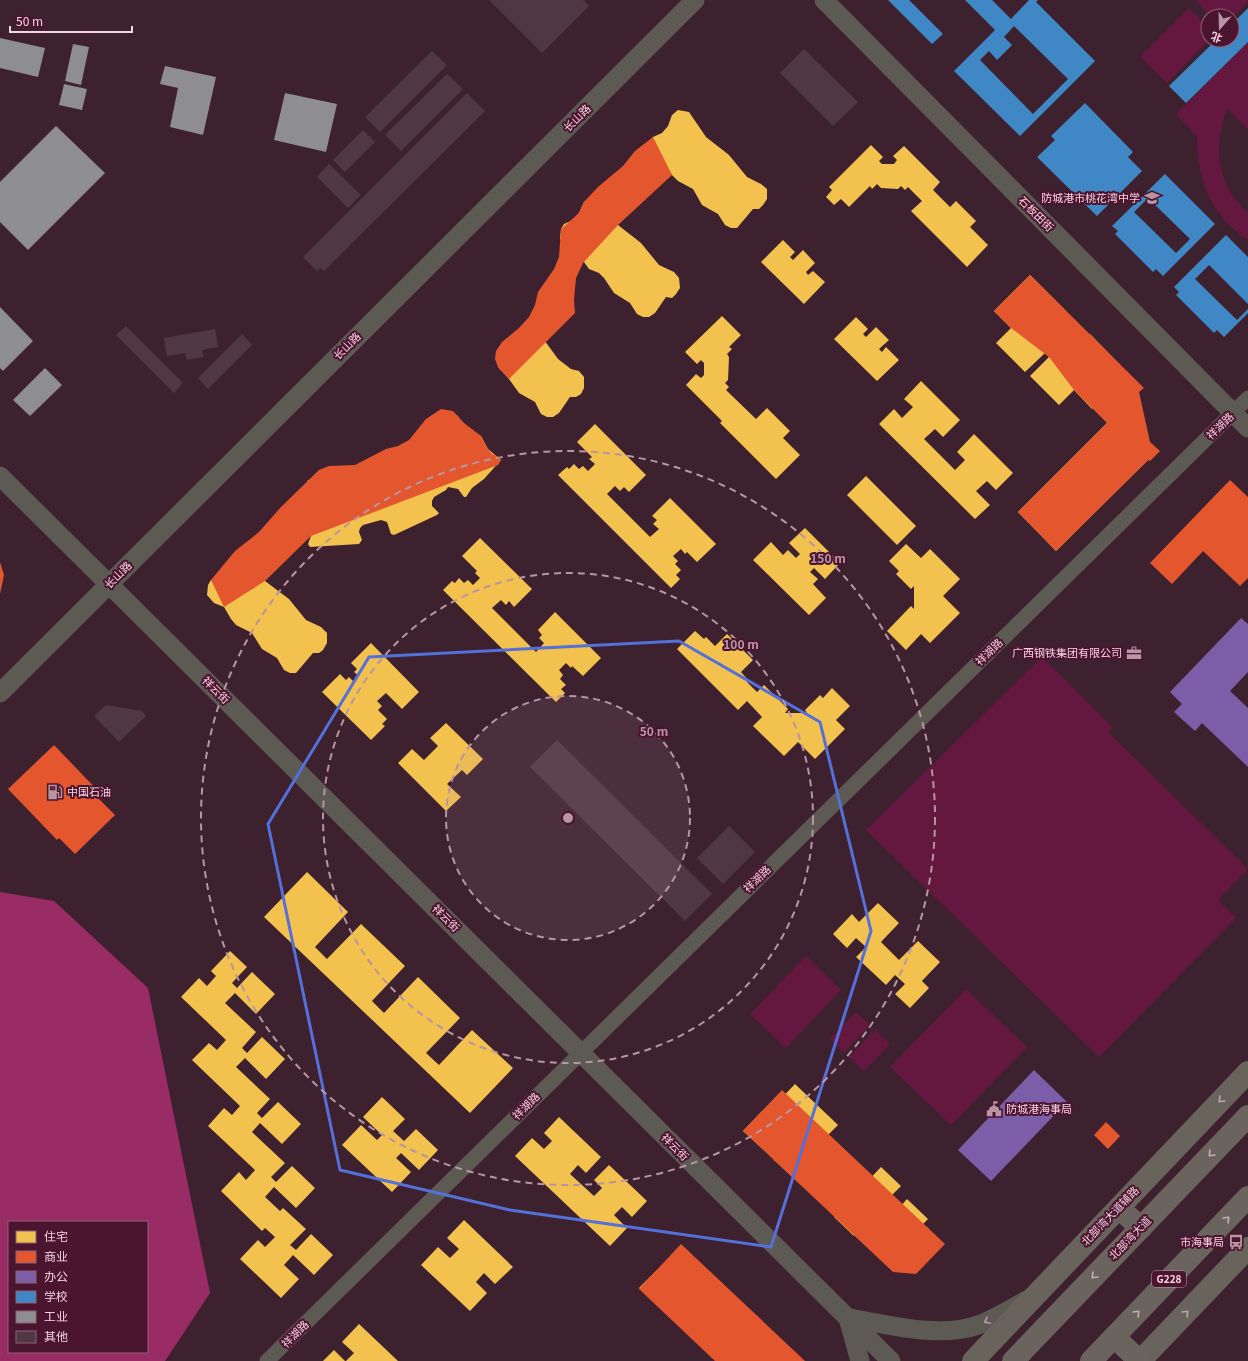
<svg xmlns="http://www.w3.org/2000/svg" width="1248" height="1361" viewBox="0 0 1248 1361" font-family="Georgia,'Noto Sans SC',serif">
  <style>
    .green { fill: #64183f }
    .forest { fill: #992c64; fill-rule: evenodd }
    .homes { fill: #f2c14e }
    .shops { fill: #e4572e }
    .offices { fill: #7b5ea7 }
    .schools { fill: #3f88c5; fill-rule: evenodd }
    .industry { fill: #8d8d92 }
    .building { fill: #503843 }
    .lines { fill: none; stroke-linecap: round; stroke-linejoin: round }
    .minor { stroke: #5d5a54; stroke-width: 15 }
    .tertiary { stroke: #5d5a54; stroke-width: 19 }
    .secondary { stroke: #68645c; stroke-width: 22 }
    .trunk { stroke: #6b645e; stroke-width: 22 }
    .oneway { stroke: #bea7ac }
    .oneway2 { stroke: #c7adb4 }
    .oneway3 { stroke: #b29da2 }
    .marked { fill: none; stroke: #5470da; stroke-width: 3; stroke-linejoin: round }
    .ring { fill: none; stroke: #b795a3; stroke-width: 2; stroke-dasharray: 7 5 }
    .labels { text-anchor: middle; stroke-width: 4; stroke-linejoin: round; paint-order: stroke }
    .shield { fill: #4b142f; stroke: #c49aac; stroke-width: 1 }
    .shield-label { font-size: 10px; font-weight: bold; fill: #f8d4e2 }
    .street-label { font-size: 11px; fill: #f8d4e2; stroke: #4b142f }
    .poi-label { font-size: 11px; fill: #f8d4e2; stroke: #4b142f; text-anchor: end }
    .centre { fill: #b795a3; stroke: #4b142f; stroke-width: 2 }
    .ring-label { font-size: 12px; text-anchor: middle; font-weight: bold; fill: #b795a3; stroke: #4b142f; stroke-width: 4; stroke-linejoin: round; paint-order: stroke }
  </style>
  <rect width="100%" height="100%" fill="#3e212f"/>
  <g class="green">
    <polygon points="1197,0 1248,0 1248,2 1232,18 1232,16 1211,16 1196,1"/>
    <polygon points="1189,8 1208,27 1209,40 1167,83 1140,57"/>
    <path d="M1248,42v87l-21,-20c-14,38 -11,75 21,104v27c-38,-25 -51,-61 -51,-104l-21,-22z"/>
    <polygon points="1042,657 1113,727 1108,732 1248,869 1218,900 1236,918 1099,1057 866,830"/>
    <polygon points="806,956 841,990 786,1048 750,1014"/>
    <polygon points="966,989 1027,1047 951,1125 890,1067"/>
    <polygon points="856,1012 870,1025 844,1053 830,1039"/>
    <polygon points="875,1030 890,1044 864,1071 849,1057"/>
  </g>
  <path class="forest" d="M0,892l54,9 94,87 62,305 -45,68h-165zM9,1222h138v130h-138z"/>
  <g class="homes">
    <polygon points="678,110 689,112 706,137 729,155 747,177 761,184 767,189 767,199 763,205 759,209 753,209 737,228 731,228 725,225 718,214 702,205 693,189 678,181 672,175 665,164 655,159 649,151 650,141 653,137 662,133 668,126 672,115"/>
    <polygon points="871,145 883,157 879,161 882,164 894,164 897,160 893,156 904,146 940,182 933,190 950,207 956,201 976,221 970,227 988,245 967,267 911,211 922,201 908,187 905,190 901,186 898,189 881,188 877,184 872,189 870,186 849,207 841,199 834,205 826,197 832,190 829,187"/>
    <polygon points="590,197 594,197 600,199 618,225 641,243 659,265 674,272 679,278 680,288 676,294 672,298 666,297 655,313 649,317 643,317 637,314 630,303 614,293 604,278 599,273 589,269 576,251 566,247 560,239 561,229 564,224 573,220 579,213 584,202"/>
    <polygon points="783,240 795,252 790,257 793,260 803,250 815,263 806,272 808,275 813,271 825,282 804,304 761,262"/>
    <polygon points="1030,275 1066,311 1051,325 1075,349 1090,334 1128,373 1092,409 1074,390 1059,405 1030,376 1049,357 1045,353 1025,372 996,343 1011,328 994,311"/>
    <polygon points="722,316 741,335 729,347 732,349 727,354 729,357 728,380 725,383 729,387 726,390 756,419 767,408 790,431 783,438 800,455 776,479 720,423 722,421 686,385 696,374 701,378 704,375 704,363 701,360 697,364 685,352"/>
    <polygon points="856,317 868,329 863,334 866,337 876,327 889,340 879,349 882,352 886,347 899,360 877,381 834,339"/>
    <polygon points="532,327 542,337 558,359 571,369 579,371 584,377 584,388 581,394 576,397 570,397 559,413 553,417 547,417 541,414 535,402 519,393 509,379 498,367 501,358 512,350 519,336 527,328"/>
    <polygon points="921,381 960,420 943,437 935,429 924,439 955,470 965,460 957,452 974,434 1013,473 996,490 987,481 976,491 990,505 975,519 879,424 894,409 902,418 913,407 904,399"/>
    <polygon points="453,414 458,416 461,425 465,430 481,436 488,449 501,460 484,479 472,488 466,497 464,497 458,489 448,487 446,490 434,497 432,501 432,506 439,513 437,515 394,535 391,534 387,522 381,520 363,525 360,528 359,532 362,540 359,544 310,547 308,544 311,536 305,530 297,530 294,512 294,508 301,507 309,501 305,486 308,480 351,477 354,479 355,498 367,500 373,498 375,494 368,480 368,474 389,462 398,459 406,454 411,456 412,465 419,474 425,475 430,473 433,469 433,462 425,455 420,449 431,435"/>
    <polygon points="1109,421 1148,460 1056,551 1018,512"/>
    <polygon points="595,424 646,475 629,492 624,487 620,491 615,486 607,494 650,537 659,529 653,524 657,520 652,516 670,498 716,544 697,562 687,552 685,554 681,549 673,556 678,561 675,564 681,570 676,575 680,579 671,588 558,475 567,467 569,469 574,464 579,469 583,466 588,471 595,464 589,459 592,457 577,442"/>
    <polygon points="866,476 916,526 897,545 847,495"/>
    <polygon points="805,528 840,563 825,579 814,568 810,572 818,579 813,584 826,598 809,615 753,560 771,542 783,555 788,550 796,558 800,554 789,543"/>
    <polygon points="480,538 532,589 514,607 509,601 506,605 501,600 492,608 536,652 544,643 539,638 542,635 538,630 555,612 601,658 583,676 572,666 571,668 566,663 559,670 563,675 560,679 566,685 561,689 565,693 556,702 443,590 452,581 455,583 459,578 464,583 468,580 473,585 480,578 475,573 477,571 462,556"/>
    <polygon points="906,544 921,558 930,549 960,579 943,596 960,613 930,643 921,634 906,650 887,631 911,606 914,609 914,586 911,589 896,574 899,571 889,561"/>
    <polygon points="237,553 247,555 265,581 289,599 306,620 321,627 327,633 327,643 323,650 319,653 313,653 296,673 290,673 284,670 277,658 262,649 252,633 236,625 231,619 224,607 214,603 207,595 208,585 211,580 220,576 227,569 231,557"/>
    <polygon points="695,631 704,639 706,637 715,646 727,634 753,660 741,672 749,681 747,682 757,692 764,685 788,709 785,713 807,713 805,710 820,695 823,698 832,688 850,706 836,720 845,729 815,759 798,742 784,756 753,726 762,717 747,701 738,710 677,649"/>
    <polygon points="371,643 419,692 402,709 386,693 377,701 382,706 378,710 387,719 382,724 385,726 371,740 322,692 340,674 346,680 349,677 354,682 359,676 354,672 357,669 351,663"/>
    <polygon points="446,723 483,759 467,775 462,770 447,784 461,797 446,811 398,763 412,749 424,760 438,746 430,738"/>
    <polygon points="307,872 348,912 315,947 327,959 361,924 405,966 372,1001 384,1013 418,977 460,1018 426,1053 439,1065 472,1030 513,1068 470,1113 264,917"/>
    <polygon points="878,903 899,923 881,942 899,960 918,941 940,962 922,981 929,988 910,1008 895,994 905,984 895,975 886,985 856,957 866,947 856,938 847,948 833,934 852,914 859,922"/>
    <polygon points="230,951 247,967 232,983 237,988 252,972 275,994 256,1014 235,993 225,1003 256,1032 242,1048 247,1053 262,1037 285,1059 266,1079 245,1058 236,1067 270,1099 257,1113 262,1118 278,1102 301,1124 282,1144 260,1123 252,1132 285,1163 271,1177 276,1182 292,1166 315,1188 296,1208 274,1187 265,1197 280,1211 283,1208 306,1229 290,1245 296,1250 311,1234 333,1255 314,1275 293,1255 284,1265 299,1279 281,1298 240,1259 258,1240 265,1247 275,1237 265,1228 262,1231 221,1191 239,1172 246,1180 255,1170 208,1126 224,1108 232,1115 240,1106 192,1060 209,1043 217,1050 226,1040 181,997 199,978 207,986 216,976 211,971"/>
    <polygon points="795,1084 838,1125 818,1145 810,1137 800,1147 815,1160 796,1180 774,1160 782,1152 772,1142 764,1150 743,1131 762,1111 774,1122 783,1112 775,1105"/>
    <polygon points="382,1097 405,1119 393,1131 404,1141 416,1129 438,1150 419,1170 401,1153 396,1158 411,1172 392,1192 342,1145 361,1125 377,1140 382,1135 363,1117"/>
    <polygon points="559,1117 601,1157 586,1173 578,1165 570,1174 594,1196 602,1188 594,1180 609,1165 647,1201 632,1217 622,1207 614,1215 627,1228 610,1246 515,1156 532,1138 544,1149 552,1141 544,1133"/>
    <polygon points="881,1167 901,1186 890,1197 900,1207 907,1199 928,1219 923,1224 929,1229 898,1262 892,1256 887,1262 866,1242 875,1233 865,1224 854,1236 834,1217 852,1198 860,1205 870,1195 862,1187"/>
    <polygon points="464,1220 513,1267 495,1284 484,1273 476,1282 487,1293 470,1311 421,1265 438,1247 450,1258 459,1249 447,1238"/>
    <polygon points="681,1246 720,1283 704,1299 693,1288 685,1297 716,1326 724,1317 713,1306 728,1291 765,1325 750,1341 738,1330 730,1339 753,1361 716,1361 639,1288 657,1270 667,1279 675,1270 666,1262"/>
    <polygon points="359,1324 398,1361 346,1361 354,1353 342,1342"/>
    <polygon points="774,1335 802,1361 770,1361 759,1351"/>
    <polygon points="334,1350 345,1361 323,1361"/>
  </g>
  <g class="shops">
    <polygon points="653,137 672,175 618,225 583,263 576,278 574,300 575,313 509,379 498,367 495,359 496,351 502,342 519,328 529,317 535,305 538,292 554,269 559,257 561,229 579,213 584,202 598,187 623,166 635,151"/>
    <polygon points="1030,275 1144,388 1139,392 1150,442 1160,451 1150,461 1148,460 1056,551 1018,512 1107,423 1074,390 1049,357 1011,328 994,311"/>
    <polygon points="441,409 453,411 464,423 481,436 488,449 492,454 499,457 501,460 498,465 311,536 265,581 224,607 211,580 235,551 259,532 281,507 319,470 329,466 355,465 386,449 398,446 409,440 426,419"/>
    <polygon points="1230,480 1248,497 1248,578 1240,586 1203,551 1172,584 1150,563"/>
    <polygon points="0,562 4,575 0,594"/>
    <polygon points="54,745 103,796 99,799 115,815 75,854 59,838 57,840 8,789"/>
    <polygon points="782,1090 945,1244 916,1274 893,1272 743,1131"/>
    <polygon points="1106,1122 1120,1136 1108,1149 1094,1135"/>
    <polygon points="681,1244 805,1361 715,1361 639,1289"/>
  </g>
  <g class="offices">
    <polygon points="1241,618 1248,624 1248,672 1230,691 1248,708 1248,767 1202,723 1195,731 1174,712 1182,704 1170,692"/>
    <polygon points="1034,1070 1067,1102 991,1181 958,1150"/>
  </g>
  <g class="schools">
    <polygon points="888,0 909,0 943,34 932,44"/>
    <path d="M965,0h27l19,19 18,-19h9l-2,2 59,59 -75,75 -66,-65 41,-41zM1014,26l54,53 -35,35 -53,-54 9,-9 8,9 15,-15 -8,-8z"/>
    <polygon points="1248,8 1248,42 1186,103 1169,86 1216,40 1232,40 1232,24"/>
    <polygon points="1085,103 1133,152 1128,157 1142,171 1097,216 1037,157 1055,140 1051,136"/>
    <path d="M1165,174l50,50 -52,52 -7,-7 -3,3 -38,-38 3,-3 -6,-5zM1148,198l42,41 -14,14 -42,-41z"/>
    <polygon points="1226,235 1248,257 1248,304 1209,265 1195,279 1237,320 1248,309 1248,313 1224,337 1217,330 1214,333 1176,295 1179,292 1174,287"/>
  </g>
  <g class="industry">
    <polygon points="0,38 45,48 38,77 0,68"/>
    <polygon points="73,44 89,47 81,85 65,81"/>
    <polygon points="165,66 216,77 203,135 170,127 178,88 160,84"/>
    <polygon points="64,84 87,89 82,110 59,105"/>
    <polygon points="285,93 337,104 326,152 274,140"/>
    <polygon points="56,126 105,173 28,250 0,222 0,182"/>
    <polygon points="0,307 33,341 3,371 0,368"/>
    <polygon points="45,368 62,385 30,416 13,400"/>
  </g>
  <g class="building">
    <polygon points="489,0 583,0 589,6 542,53"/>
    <polygon points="804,49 858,102 833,126 780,73"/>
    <polygon points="432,51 447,65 380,132 365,117"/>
    <polygon points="447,74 463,89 401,151 385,135"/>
    <polygon points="467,93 485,111 324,271 320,268 317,271 303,257"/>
    <polygon points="363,130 375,142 345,172 333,160"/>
    <polygon points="329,164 361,195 348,208 317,177"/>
    <polygon points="126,326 183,383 174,393 116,335"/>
    <polygon points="215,329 218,347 202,350 204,357 187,360 185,353 167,356 164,338"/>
    <polygon points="242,334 252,345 208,389 198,378"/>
    <polygon points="106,705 142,711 146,716 119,742 94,716"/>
    <polygon points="557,740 712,894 685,921 530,767"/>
    <polygon points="729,826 755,852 723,884 697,858"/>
  </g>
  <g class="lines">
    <polyline class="minor" points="267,1361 1248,398"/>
    <g class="tertiary">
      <polyline points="824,0 1248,428"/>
      <polyline points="0,476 891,1361"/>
      <polyline points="0,693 695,0"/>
      <path d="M860,1361l-12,-43c39,6 91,21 130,7 17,-6 34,-17 49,-25"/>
    </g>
    <g class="secondary">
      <polyline points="973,1361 1248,1072"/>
      <polyline points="1140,1361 1248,1248"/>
    </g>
    <g class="trunk">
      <polyline points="1119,1208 1141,1228"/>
      <polyline points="1114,1337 1140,1361"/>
      <polyline points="1013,1361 1248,1116"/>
      <polyline points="1091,1361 1248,1197"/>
    </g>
  </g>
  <defs><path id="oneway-chevron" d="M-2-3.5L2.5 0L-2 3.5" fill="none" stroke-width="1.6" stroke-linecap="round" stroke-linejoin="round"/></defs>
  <g class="oneway">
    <use href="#oneway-chevron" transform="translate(1221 1100) rotate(134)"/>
    <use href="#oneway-chevron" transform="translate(1186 1313) rotate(-46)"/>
  </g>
  <g class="oneway2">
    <use href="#oneway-chevron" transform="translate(1211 1154) rotate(134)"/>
    <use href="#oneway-chevron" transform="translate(1227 1219) rotate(-46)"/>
    <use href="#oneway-chevron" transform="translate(1094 1276) rotate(134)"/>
    <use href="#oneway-chevron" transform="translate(1137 1313) rotate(-46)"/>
  </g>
  <use class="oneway3" href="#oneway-chevron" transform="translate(987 1321) rotate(153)"/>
  <path class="marked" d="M679,641l141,81 51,209 -100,316 -261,-37 -170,-40 -72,-346 101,-167z"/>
  <circle cx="568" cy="818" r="122" fill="#b795a3" fill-opacity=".12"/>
  <g class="ring">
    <circle cx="568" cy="818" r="122"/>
    <circle cx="568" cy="818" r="245"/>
    <circle cx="568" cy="818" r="367"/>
  </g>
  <defs>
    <g id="school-bare" transform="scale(1.2)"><path d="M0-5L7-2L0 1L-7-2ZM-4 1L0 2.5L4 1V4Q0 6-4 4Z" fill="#b795a3" stroke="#4b142f" stroke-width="2.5" paint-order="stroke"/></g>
    <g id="office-bare" transform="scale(1.2)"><path d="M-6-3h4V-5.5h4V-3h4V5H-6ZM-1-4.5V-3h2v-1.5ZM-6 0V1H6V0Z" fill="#b795a3" stroke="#4b142f" stroke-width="2.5" paint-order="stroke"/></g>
    <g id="fuel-bare" transform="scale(1.2)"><path d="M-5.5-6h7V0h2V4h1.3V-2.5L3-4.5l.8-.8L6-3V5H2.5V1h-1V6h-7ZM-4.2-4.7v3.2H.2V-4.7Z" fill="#b795a3" stroke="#4b142f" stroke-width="2.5" paint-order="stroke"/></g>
    <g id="civic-bare" transform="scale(1.2)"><path d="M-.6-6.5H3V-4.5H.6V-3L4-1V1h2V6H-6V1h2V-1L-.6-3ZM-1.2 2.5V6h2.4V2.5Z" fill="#b795a3" stroke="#4b142f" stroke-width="2.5" paint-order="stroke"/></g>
    <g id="bus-bare" transform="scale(1.2)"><path d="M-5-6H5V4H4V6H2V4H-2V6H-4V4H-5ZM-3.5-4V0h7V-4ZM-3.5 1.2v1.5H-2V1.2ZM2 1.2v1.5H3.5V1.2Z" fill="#b795a3" stroke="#4b142f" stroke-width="2.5" paint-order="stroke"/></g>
  </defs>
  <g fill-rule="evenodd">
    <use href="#school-bare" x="1152" y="198"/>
    <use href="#office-bare" x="1134" y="653"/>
    <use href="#fuel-bare" x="55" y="792"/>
    <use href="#civic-bare" x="994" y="1109"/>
    <use href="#bus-bare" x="1236" y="1242"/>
  </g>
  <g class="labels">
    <rect class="shield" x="1152" y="1271" width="34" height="16" rx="3"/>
    <g class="shield-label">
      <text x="1169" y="1283">G228</text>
    </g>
    <g class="street-label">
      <text transform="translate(577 118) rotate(-45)" y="4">长山路</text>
      <text transform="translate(1036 214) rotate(45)" y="4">石板田街</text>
      <text transform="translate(347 346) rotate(-45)" y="4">长山路</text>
      <text transform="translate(1220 426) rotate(-44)" y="4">祥湖路</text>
      <text transform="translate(118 575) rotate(-45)" y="4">长山路</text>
      <text transform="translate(989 652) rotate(-44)" y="4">祥湖路</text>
      <text transform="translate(216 690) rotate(45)" y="4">祥云街</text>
      <text transform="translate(757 879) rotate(-44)" y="4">祥湖路</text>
      <text transform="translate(446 918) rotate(45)" y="4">祥云街</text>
      <text transform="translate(526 1106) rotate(-45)" y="4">祥湖路</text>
      <text transform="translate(675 1147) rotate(45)" y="4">祥云街</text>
      <text transform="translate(1110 1216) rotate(-46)" y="4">北部湾大道辅路</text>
      <text transform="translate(1130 1238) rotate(-46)" y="4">北部湾大道</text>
      <text transform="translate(295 1334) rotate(-45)" y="4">祥湖路</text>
    </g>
    <g class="poi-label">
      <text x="1140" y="202">防城港市桃花湾中学</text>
      <text x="1122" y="657">广西钢铁集团有限公司</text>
      <text x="67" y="796" text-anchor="start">中国石油</text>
      <text x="1006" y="1113" text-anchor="start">防城港海事局</text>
      <text x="1224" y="1246">市海事局</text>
    </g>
  </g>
  <circle cx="568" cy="818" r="6" class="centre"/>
  <g class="ring-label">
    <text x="828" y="563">150 m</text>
    <text x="741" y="649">100 m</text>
    <text x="654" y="736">50 m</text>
  </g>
  <rect x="8" y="1221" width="140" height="132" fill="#4b142f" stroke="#906177"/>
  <rect x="16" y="1231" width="20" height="12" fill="#f2c14e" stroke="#906177"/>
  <text x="44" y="1241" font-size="12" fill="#f8d4e2">住宅</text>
  <rect x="16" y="1251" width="20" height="12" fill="#e4572e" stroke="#906177"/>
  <text x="44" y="1261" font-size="12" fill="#f8d4e2">商业</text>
  <rect x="16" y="1271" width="20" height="12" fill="#7b5ea7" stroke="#906177"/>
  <text x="44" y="1281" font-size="12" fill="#f8d4e2">办公</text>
  <rect x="16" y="1291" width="20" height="12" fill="#3f88c5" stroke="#906177"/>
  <text x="44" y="1301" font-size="12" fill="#f8d4e2">学校</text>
  <rect x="16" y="1311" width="20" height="12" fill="#8d8d92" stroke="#906177"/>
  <text x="44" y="1321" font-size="12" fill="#f8d4e2">工业</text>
  <rect x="16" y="1331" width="20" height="12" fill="#503843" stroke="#906177"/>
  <text x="44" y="1341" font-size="12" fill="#f8d4e2">其他</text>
  <g transform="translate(1220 28) rotate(200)"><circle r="19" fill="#4b142f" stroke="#906177"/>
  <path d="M0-3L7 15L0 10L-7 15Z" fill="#b795a3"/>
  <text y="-6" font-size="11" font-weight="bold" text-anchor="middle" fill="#f8d4e2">北</text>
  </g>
  <path d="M10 26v6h122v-6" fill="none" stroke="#f8d4e2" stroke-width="2"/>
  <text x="16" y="26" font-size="12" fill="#f8d4e2" stroke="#4b142f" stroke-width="3" paint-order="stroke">50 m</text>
</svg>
